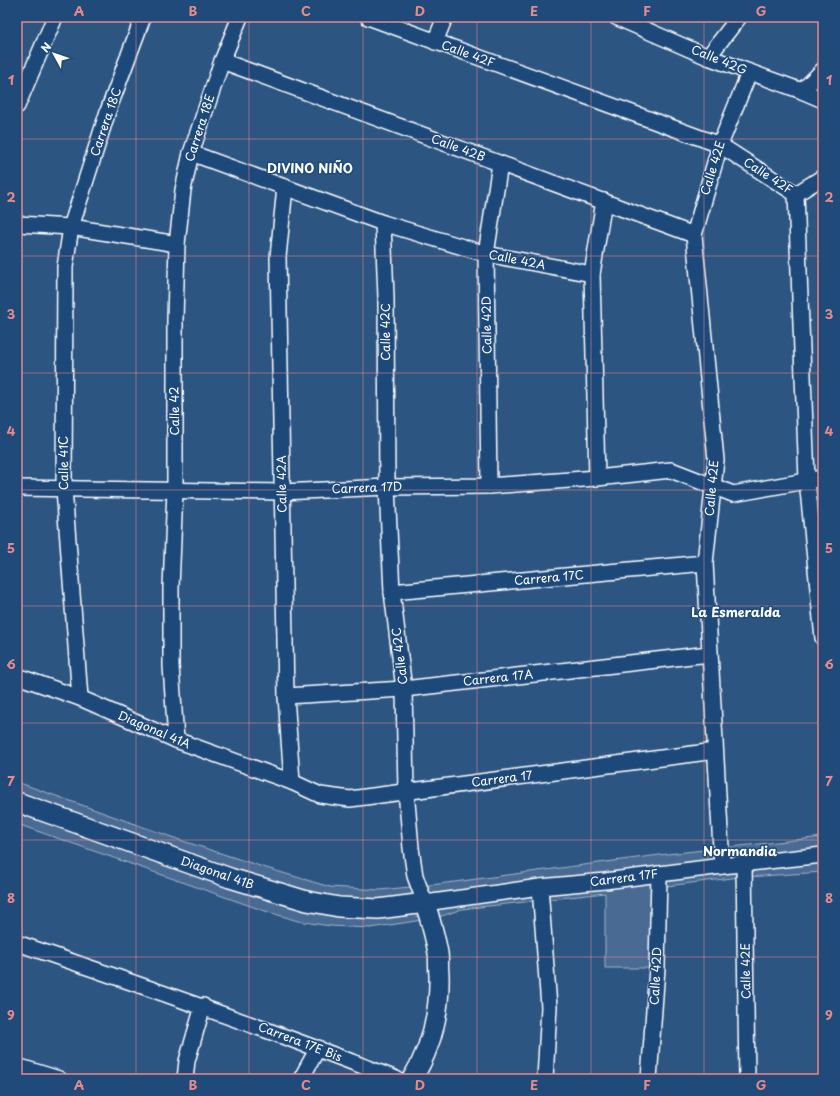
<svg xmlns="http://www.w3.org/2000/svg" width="840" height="1096" viewBox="0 0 840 1096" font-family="'Playpen Sans',sans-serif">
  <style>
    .green { fill: #486b92; stroke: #a4b5c8 }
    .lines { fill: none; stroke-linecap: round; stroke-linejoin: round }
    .minor-casing { stroke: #fff; stroke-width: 18 }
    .tertiary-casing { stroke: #fff; stroke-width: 22 }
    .minor { stroke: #1f4a7a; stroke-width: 15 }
    .tertiary { stroke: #1f4a7a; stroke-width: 19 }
    .grid { fill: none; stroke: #e88989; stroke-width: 1; stroke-opacity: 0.55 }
    .labels { text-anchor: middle; stroke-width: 3; stroke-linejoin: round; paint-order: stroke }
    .street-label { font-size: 12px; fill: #fff; stroke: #1f4a7a }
    .neighbourhood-label { font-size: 13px; font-weight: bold; fill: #fff; stroke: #1f4a7a }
    .neatline { fill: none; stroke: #e88989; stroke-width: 1.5 }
    .grid-label { font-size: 13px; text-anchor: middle; font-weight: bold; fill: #e88989 }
  </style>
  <rect width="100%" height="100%" fill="#2c5582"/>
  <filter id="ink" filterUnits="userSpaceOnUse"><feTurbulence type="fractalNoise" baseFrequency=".025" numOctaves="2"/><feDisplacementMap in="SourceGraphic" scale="8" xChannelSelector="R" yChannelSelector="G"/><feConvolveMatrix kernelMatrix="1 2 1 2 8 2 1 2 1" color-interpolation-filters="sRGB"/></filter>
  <g filter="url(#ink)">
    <polygon class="green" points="17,782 180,840 263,867 330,887 380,890 439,884 667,854 823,837 823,872 732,878 659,887 657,968 605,968 605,893 462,909 436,918 370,928 330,926 298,921 262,910 17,824"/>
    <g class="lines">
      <g class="minor-casing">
        <g id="minor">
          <polyline points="368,17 720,145 796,194"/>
          <polyline points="616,17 708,57 802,91 823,100"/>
          <polyline points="435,42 445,17"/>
          <polyline points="708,57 739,17"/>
          <polyline points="222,61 694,235"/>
          <polyline points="802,91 823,70"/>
          <polyline points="17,106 55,17"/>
          <polyline points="191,153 383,223 486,254 592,274"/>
          <polyline points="285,187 278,257 286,696 292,782"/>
          <polyline points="796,194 807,480 823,638"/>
          <polyline points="796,194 823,177"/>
          <polyline points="383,223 386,297 387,487 392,592 404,689 406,791 411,848 415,876 425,903 540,887 605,881 722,866 823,855"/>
          <polyline points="17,224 71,227 177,244"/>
          <polyline points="597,478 592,274 604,201"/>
          <polyline points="489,486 486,254 500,164"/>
          <polyline points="17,488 282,492 387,487 489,486 597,478 671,470 733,494 823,478"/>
          <polyline points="392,592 705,563"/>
          <polyline points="17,676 80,698 176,740 292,782 320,795 350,799 715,751"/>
          <polyline points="286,696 404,689 709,654"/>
          <polyline points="80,698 64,489 65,267 71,227 108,111 143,17"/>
          <polyline points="176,740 171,666 171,588 175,490 175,320 177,244 183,190 191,153 222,61 240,17"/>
          <polyline points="744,863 747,1079"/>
          <polyline points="722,866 705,563 716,460 694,235 720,145 749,73"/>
          <polyline points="540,887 549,1007 545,1079"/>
          <path d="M17,943c127,43 254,87 379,136"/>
          <polyline points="17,1066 59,1079"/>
          <polyline points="185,1079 187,1061 203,1006"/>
          <polyline points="301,1079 318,1048"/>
          <polyline points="649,1079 657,968 659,874"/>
        </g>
      </g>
      <g class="tertiary-casing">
        <path id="tertiary" d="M17,802l213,76 77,23 32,6 39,2 47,-6c5,16 10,33 13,50 1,7 0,14 1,21 1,38 -7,73 -27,105"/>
      </g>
      <use href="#minor" class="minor"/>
      <use href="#tertiary" class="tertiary"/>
    </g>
  </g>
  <path class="grid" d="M136,17v1062M249,17v1062M363,17v1062M477,17v1062M591,17v1062M704,17v1062M17,139h806M17,256h806M17,373h806M17,490h806M17,606h806M17,723h806M17,840h806M17,957h806"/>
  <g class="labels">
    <g class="street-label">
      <text transform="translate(468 54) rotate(20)" y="4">Calle 42F</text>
      <text transform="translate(719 60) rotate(22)" y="4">Calle 42G</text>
      <text transform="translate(106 122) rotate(-71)" y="4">Carrera 18C</text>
      <text transform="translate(200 128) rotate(-72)" y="4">Carrera 18E</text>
      <text transform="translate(458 148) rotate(20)" y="4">Calle 42B</text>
      <text transform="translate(713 168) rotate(-73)" y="4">Calle 42E</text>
      <text transform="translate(768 176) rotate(33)" y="4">Calle 42F</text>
      <text transform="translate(517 260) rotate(11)" y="4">Calle 42A</text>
      <text transform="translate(487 325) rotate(-91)" y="4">Calle 42D</text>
      <text transform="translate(386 332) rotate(-90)" y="4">Calle 42C</text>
      <text transform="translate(175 411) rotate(-90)" y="4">Calle 42</text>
      <text transform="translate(64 463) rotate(-90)" y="4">Calle 41C</text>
      <text transform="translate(282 484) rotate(-91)" y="4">Calle 42A</text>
      <text transform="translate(367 488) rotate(-2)" y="4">Carrera 17D</text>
      <text transform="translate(712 488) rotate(-85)" y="4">Calle 42E</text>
      <text transform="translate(549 578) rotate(-5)" y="4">Carrera 17C</text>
      <text transform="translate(400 656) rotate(-97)" y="4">Calle 42C</text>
      <text transform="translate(498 678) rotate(-6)" y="4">Carrera 17A</text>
      <text transform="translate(154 730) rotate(23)" y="4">Diagonal 41A</text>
      <text transform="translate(502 779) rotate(-7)" y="4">Carrera 17</text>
      <text transform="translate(217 873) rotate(19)" y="4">Diagonal 41B</text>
      <text transform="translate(624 878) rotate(-7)" y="4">Carrera 17F</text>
      <text transform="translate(746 971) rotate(-91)" y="4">Calle 42E</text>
      <text transform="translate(656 976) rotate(-87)" y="4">Calle 42D</text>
      <text transform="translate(300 1042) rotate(21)" y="4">Carrera 17E Bis</text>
    </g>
    <g class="neighbourhood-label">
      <text x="310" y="173">DIVINO NIÑO</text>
      <text x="736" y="617">La Esmeralda</text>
      <text x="740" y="856">Normandia</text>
    </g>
  </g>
  <rect width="840" height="1096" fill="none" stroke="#1f4a7a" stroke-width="44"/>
  <g transform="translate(54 54) rotate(310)" stroke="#1f4a7a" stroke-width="3" paint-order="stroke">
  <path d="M0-3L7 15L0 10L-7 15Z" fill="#ffffff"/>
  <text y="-6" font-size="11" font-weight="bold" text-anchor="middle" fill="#ffffff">N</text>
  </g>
  <rect x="22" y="22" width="796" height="1052" class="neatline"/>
  <g class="grid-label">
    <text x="79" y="16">A</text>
    <text x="193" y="16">B</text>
    <text x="306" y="16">C</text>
    <text x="420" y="16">D</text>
    <text x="534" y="16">E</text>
    <text x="647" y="16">F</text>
    <text x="761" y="16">G</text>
    <text x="11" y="85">1</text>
    <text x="829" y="85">1</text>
    <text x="11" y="202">2</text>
    <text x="829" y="202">2</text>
    <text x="11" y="319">3</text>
    <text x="829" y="319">3</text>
    <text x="11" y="436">4</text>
    <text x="829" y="436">4</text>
    <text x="11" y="553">5</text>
    <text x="829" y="553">5</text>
    <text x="11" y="669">6</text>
    <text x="829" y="669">6</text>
    <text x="11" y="786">7</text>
    <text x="829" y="786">7</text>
    <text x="11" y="903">8</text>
    <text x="829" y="903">8</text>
    <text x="11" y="1020">9</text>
    <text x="829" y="1020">9</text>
    <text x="79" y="1090">A</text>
    <text x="193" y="1090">B</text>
    <text x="306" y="1090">C</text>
    <text x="420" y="1090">D</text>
    <text x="534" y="1090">E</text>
    <text x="647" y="1090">F</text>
    <text x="761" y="1090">G</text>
  </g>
</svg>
